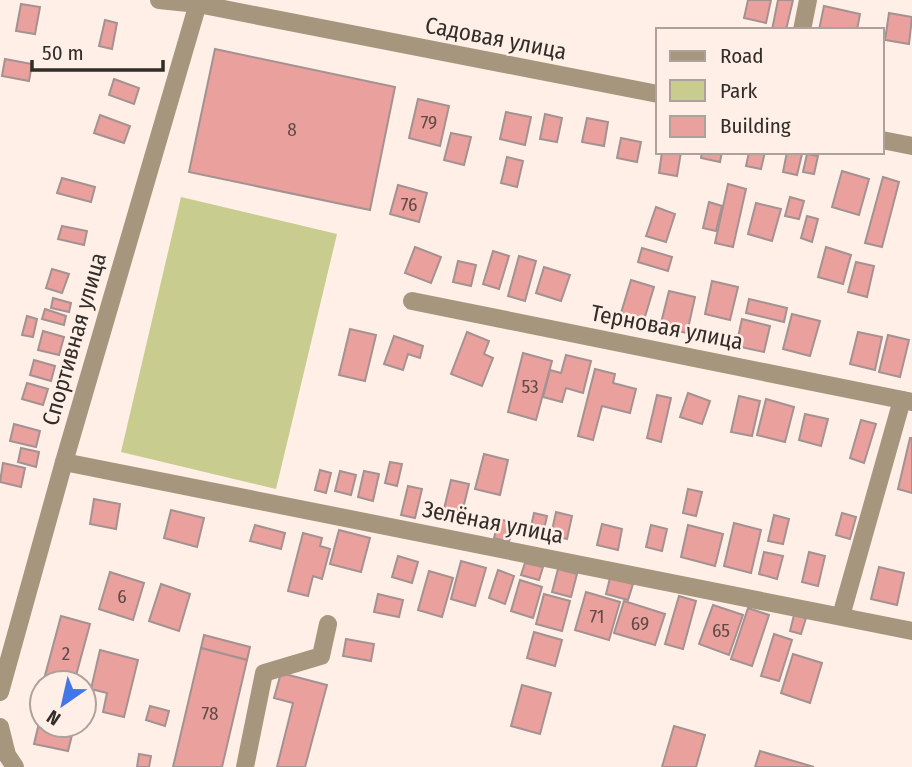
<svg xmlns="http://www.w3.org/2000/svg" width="912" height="767" viewBox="0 0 912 767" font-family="'Fira Sans Condensed',sans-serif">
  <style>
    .green { fill: #c8cc8f }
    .building { fill: #eaa19d; stroke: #a39291; stroke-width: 2 }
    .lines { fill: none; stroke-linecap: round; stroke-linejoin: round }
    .minor { stroke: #a5967d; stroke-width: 18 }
    .labels { text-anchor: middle; stroke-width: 5; stroke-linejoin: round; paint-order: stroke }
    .number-label { font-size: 19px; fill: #604a46 }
    .street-label { font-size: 23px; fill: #322d29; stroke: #ffefe7 }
  </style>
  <rect width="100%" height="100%" fill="#ffefe7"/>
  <polygon class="green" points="181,197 337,234 276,489 121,452"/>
  <g class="building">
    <polygon points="748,0 771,0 766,23 744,18"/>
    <polygon points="778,0 793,0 786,30 772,30"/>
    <polygon points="21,4 40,7 35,34 16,31"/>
    <polygon points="824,6 860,14 857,30 819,30"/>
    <polygon points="889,13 912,17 909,44 885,40"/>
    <polygon points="105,20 117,23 112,49 99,46"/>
    <polygon points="215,49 395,87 370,210 189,172"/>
    <polygon points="5,59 32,64 29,81 2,76"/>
    <polygon points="114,79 139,88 134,104 109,95"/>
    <polygon points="418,99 449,106 440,146 409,138"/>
    <polygon points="506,112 531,117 525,145 500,139"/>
    <polygon points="545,114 562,118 557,142 540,139"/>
    <polygon points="100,115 130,126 124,143 94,133"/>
    <polygon points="587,118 608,122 604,146 582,142"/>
    <polygon points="451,133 471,137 464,165 444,160"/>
    <polygon points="621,138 641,142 637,162 617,158"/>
    <polygon points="662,152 681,152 677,176 659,173"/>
    <polygon points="702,152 722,152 720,162 701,158"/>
    <polygon points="749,152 765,152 761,169 746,166"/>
    <polygon points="787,152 802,154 797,175 783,172"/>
    <polygon points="807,154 818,156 814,174 803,172"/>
    <polygon points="507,157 523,161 517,187 501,183"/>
    <polygon points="842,171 869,179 859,215 832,207"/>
    <polygon points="883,177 899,182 882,247 865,243"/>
    <polygon points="62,178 95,187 91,202 57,193"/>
    <polygon points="728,184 746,189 733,247 715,243"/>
    <polygon points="398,185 427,193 419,222 390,214"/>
    <polygon points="790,197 804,201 799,219 785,216"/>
    <polygon points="709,202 722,206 716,231 703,228"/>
    <polygon points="756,203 781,209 772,241 748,234"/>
    <polygon points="656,207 675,214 666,242 646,236"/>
    <polygon points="807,216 818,219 812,242 801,238"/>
    <polygon points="62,226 87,231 84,245 58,239"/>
    <polygon points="415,247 441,257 431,283 405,273"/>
    <polygon points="826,247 851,255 843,284 818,277"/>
    <polygon points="642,248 672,257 668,271 638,262"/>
    <polygon points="493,251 509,256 499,289 483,284"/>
    <polygon points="519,256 536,261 525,301 508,296"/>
    <polygon points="458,261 476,265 471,286 453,282"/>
    <polygon points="856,262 874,266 867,297 848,292"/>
    <polygon points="544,267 570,275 561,301 536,293"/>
    <polygon points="52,269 69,274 62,293 46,288"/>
    <polygon points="631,280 654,287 644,320 621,313"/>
    <polygon points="712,281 738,287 730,320 705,314"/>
    <polygon points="669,291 695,297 687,333 660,327"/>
    <polygon points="53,298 71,303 69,312 51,308"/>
    <polygon points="749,299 787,308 784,322 746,313"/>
    <polygon points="45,309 66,316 64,325 42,319"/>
    <polygon points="792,314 820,321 810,356 783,349"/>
    <polygon points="27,316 37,319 33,337 22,335"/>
    <polygon points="742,319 770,326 764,352 736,346"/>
    <polygon points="350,329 376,335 365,381 339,375"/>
    <polygon points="43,331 64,337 59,355 38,350"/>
    <polygon points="467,332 489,341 484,354 493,358 482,386 451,374"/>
    <polygon points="858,332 882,337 875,370 850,364"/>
    <polygon points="888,335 909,340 900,377 879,372"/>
    <polygon points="394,336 423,346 420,358 408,354 403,370 384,364"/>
    <polygon points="523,353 552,361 536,420 508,412"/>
    <polygon points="566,355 591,361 583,393 566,388 562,402 543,397 550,370 561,373"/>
    <polygon points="34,360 55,366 51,381 30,375"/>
    <polygon points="595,369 615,374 613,383 636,389 630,413 602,406 593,440 578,436"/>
    <polygon points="27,383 48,389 43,405 22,399"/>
    <polygon points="688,393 710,401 702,424 680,417"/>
    <polygon points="657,395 671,398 661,442 647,438"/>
    <polygon points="739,396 760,401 752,436 731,432"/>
    <polygon points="766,399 794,407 785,442 757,435"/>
    <polygon points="805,414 828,419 821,446 799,440"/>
    <polygon points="861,420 876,424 864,463 850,458"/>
    <polygon points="14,424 40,431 36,447 10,441"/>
    <polygon points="910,438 912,438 912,493 898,489"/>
    <polygon points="21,448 39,452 36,467 18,462"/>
    <polygon points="484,454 508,460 500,495 475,489"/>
    <polygon points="390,462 402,464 397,486 385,483"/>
    <polygon points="3,463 25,468 21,487 0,482"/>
    <polygon points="320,470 331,473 326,493 315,490"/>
    <polygon points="340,471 356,475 351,495 335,491"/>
    <polygon points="364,471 379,474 373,501 358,497"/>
    <polygon points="451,480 469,484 460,521 442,517"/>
    <polygon points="408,486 422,489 415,518 401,515"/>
    <polygon points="688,489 702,492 696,516 683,513"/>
    <polygon points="94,499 120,504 116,529 90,524"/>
    <polygon points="171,510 204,518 197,547 164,538"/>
    <polygon points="556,512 572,516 567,539 551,535"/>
    <polygon points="534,513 547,516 543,534 530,531"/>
    <polygon points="842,513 856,517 850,539 836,535"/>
    <polygon points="774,515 789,519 783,544 768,541"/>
    <polygon points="499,519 513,523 509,542 494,538"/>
    <polygon points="734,523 761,530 751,573 724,566"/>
    <polygon points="602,524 622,529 618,550 597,545"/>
    <polygon points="255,525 285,533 281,549 250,541"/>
    <polygon points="651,525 667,529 662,551 646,547"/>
    <polygon points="688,525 723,534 715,566 681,557"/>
    <polygon points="339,530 370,538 361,572 330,564"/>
    <polygon points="303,533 322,538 320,546 330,549 322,579 313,576 308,596 288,591"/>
    <polygon points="764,552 783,556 777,579 759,574"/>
    <polygon points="809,552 825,556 818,586 802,582"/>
    <polygon points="398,556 418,562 412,583 392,577"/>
    <polygon points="461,561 486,568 475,606 451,599"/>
    <polygon points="525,563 543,567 539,580 521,575"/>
    <polygon points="879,567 904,573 897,605 871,599"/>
    <polygon points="558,569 577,574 571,597 552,592"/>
    <polygon points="498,570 514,576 505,604 489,598"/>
    <polygon points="429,571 453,578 442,617 418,610"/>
    <polygon points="110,572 144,583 133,620 99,609"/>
    <polygon points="610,578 633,584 628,600 606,594"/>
    <polygon points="520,580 542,587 533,618 511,611"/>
    <polygon points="161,584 190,594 179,631 149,621"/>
    <polygon points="586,592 620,602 609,640 575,630"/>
    <polygon points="378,594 403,600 399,617 374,612"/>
    <polygon points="544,594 570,601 562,631 536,624"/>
    <polygon points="679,596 696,601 683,649 665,644"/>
    <polygon points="624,601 665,614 655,645 614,633"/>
    <polygon points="713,605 743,615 729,655 699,644"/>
    <polygon points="748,608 769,615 752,666 731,659"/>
    <polygon points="794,615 806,618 801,634 790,631"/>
    <polygon points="61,616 90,624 74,683 43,683"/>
    <polygon points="534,632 562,640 555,666 527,658"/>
    <polygon points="774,634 792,640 779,681 761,676"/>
    <polygon points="204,635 250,647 247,660 201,648"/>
    <polygon points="346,639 374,644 371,661 343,656"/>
    <polygon points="201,648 247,660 222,767 173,767"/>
    <polygon points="100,650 138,660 124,717 103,712 107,693 91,689"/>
    <polygon points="793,654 822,663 810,703 781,693"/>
    <polygon points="281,673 327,685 305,767 277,767 293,703 274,698"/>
    <polygon points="522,685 551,693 540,734 511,726"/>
    <polygon points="150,706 169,711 165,726 146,720"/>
    <polygon points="40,719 42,720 42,725 66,725 74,727 68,751 34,744"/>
    <polygon points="674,726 705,735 696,767 662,767"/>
    <polygon points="760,751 814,767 755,767"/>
    <polygon points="139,754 151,756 149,767 137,767"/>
  </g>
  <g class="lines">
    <g class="minor">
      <polyline points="159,0 198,4 658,94"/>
      <polyline points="802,30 808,0"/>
      <polyline points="882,140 912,146"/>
      <polyline points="412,301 912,402"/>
      <polyline points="64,462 912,631"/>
      <polyline points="841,616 902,400"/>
      <polyline points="0,692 64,462 199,0"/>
      <polyline points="0,727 7,755 15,767"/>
      <polyline points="245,767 264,673 321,656 328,624"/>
    </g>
  </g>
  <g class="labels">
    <g class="number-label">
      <text x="429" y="129">79</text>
      <text x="292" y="136">8</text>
      <text x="409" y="211">76</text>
      <text x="530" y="393">53</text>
      <text x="122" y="603">6</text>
      <text x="597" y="623">71</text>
      <text x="640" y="630">69</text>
      <text x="721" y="637">65</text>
      <text x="66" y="660">2</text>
      <text x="210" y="720">78</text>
    </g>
    <g class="street-label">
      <text transform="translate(496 38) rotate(11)" y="8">Садовая улица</text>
      <text transform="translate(667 327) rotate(11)" y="8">Терновая улица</text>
      <text transform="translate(74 339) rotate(-74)" y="8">Спортивная улица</text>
      <text transform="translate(493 522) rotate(11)" y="8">Зелёная улица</text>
    </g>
  </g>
  <rect x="656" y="28" width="228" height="126" fill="#ffefe7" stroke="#ada19b" stroke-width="2"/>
  <rect x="670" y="51" width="35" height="10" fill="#a5967d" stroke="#ada19b" stroke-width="2"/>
  <text x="720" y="63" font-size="21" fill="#322d29">Road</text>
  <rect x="670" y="80" width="35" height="21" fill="#c8cc8f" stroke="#ada19b" stroke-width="2"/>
  <text x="720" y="98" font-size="21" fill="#322d29">Park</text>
  <rect x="670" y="116" width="35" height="21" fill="#eaa19d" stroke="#ada19b" stroke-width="2"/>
  <text x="720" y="133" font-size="21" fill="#322d29">Building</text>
  <g transform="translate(63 704) rotate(214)"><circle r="33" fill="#ffefe7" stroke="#ada19b" stroke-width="2"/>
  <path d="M0-5L12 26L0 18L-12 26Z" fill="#4376e7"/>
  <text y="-10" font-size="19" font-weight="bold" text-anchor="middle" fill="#322d29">N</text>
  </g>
  <path d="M32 60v10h131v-10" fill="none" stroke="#322d29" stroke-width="3.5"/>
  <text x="42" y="60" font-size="21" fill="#322d29" stroke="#ffefe7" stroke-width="5" paint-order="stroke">50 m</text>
</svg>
